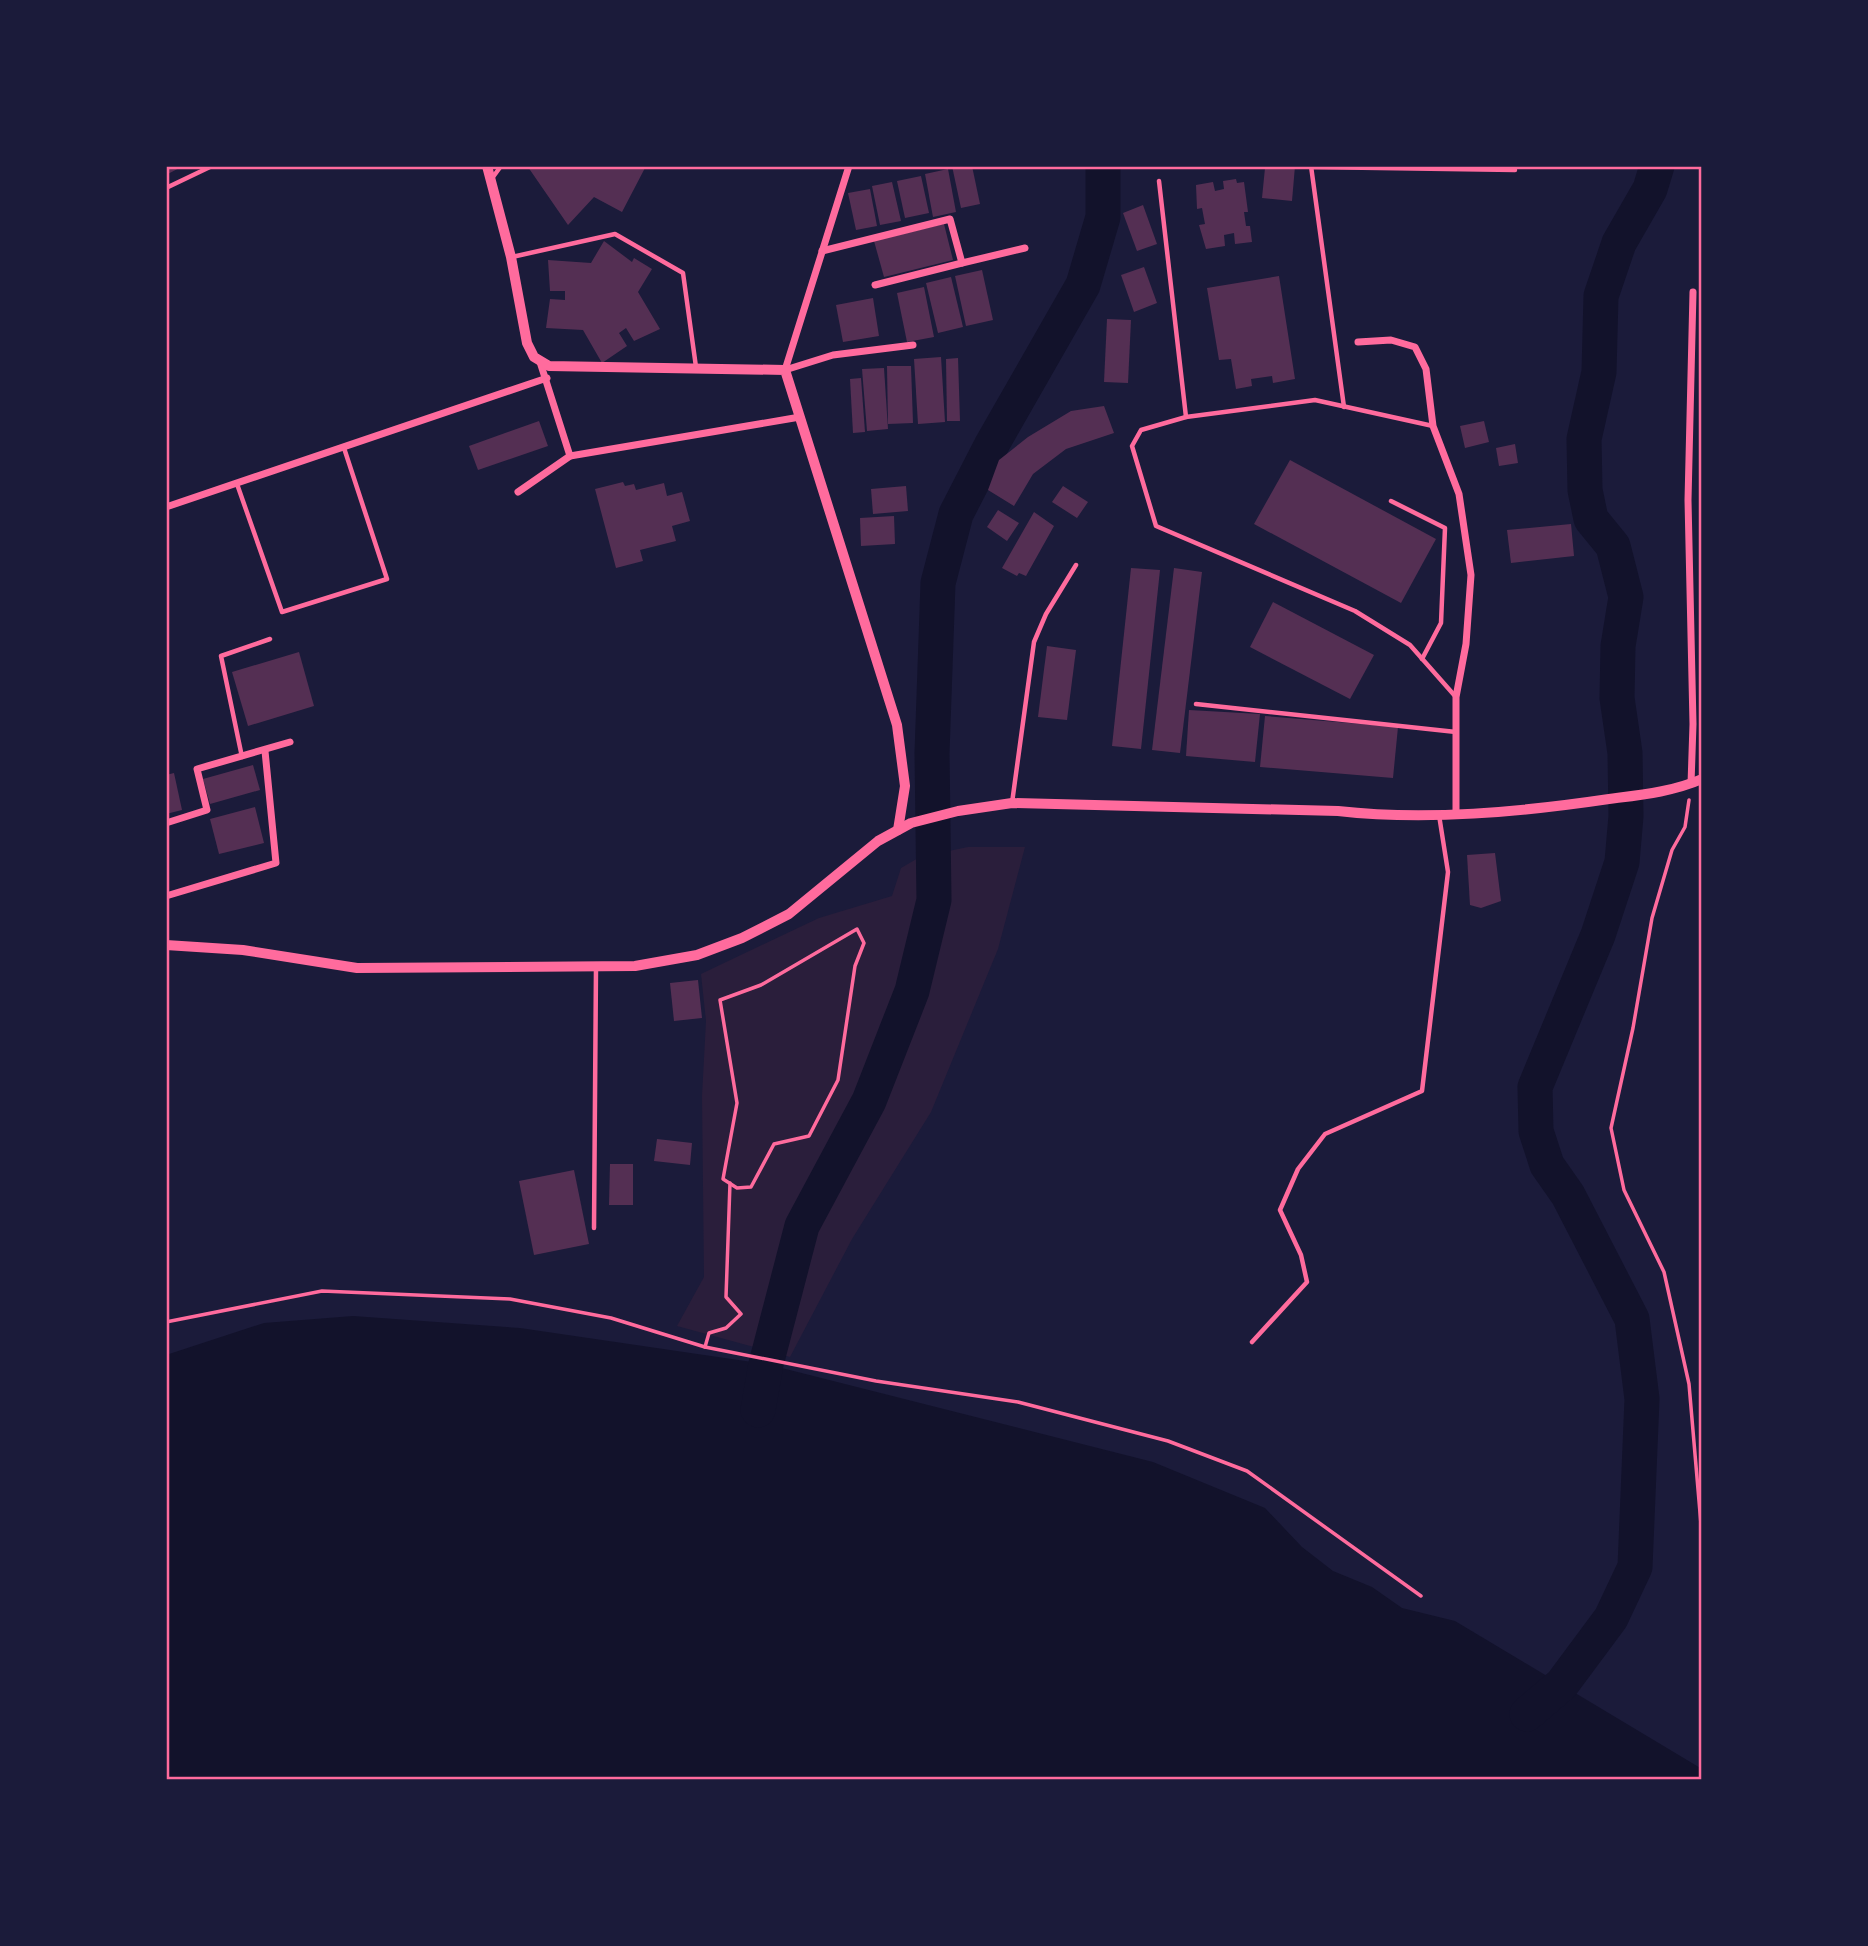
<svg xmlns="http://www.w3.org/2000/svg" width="1868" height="1946" viewBox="0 0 1868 1946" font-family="Barlow,sans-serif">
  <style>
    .green { fill: #2a1e3b }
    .water { fill: #12122b }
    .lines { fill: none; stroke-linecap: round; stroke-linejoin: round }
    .river { stroke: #12122b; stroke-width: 35 }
    .building { fill: #542f53 }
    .path { stroke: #ff6b9d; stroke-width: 3.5 }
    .service { stroke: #ff6b9d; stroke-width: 4.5 }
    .minor { stroke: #ff6b9d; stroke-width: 7 }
    .tertiary { stroke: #ff6b9d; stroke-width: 10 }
    .neatline { fill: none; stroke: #ff6b9d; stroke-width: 2.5 }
  </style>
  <rect width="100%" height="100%" fill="#1b1b3a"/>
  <polygon class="green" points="968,847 1025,847 998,949 931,1112 852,1239 790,1357 677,1326 704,1277 702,1096 706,1021 701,974 819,918 892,896 901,868 920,857"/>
  <polygon class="water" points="353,1316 520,1328 766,1364 1153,1462 1265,1508 1302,1547 1333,1571 1372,1587 1402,1608 1455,1621 1702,1769 1702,1780 166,1780 166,1355 264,1323"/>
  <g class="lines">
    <g class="river">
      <polyline points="758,1410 766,1364 802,1226 869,1101 912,991 934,900 932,753 938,583 956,514 991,446 1083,285 1103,217 1103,166"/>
      <polyline points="1527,1714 1562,1684 1611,1618 1635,1567 1642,1399 1632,1319 1568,1195 1547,1165 1536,1131 1535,1087 1598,935 1622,862 1626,816 1625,753 1617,698 1618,646 1626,597 1613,546 1591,519 1585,490 1584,439 1599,372 1601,296 1619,243 1650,189 1657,166"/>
    </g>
  </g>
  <g class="building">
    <polygon points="166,166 183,166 166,175"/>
    <polygon points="646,166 622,212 594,197 568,225 528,167"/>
    <polygon points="952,166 972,166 980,204 961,208"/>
    <polygon points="1295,166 1292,201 1262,198 1265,168"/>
    <polygon points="948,169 956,212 933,217 925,174"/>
    <polygon points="921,176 929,213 905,218 897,181"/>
    <polygon points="1236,179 1237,183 1244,182 1248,212 1244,212 1246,226 1250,226 1252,242 1235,244 1234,233 1224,235 1225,246 1206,249 1199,225 1205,224 1202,208 1197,209 1196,185 1213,182 1215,191 1224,189 1223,181"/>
    <polygon points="892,182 901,221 880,225 872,186"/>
    <polygon points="870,189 877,226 856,230 848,193"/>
    <polygon points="1143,205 1157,244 1137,251 1123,213"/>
    <polygon points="944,224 953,260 884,277 874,241"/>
    <polygon points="604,241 632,262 634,258 652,269 638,292 660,329 634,341 626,328 619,333 627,346 602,363 583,330 546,328 550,299 565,300 565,291 550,291 548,260 591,263"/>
    <polygon points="1144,267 1157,303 1134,312 1121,275"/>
    <polygon points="982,270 993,320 966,326 955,276"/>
    <polygon points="1279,276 1295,379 1273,383 1272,376 1251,379 1252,386 1236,389 1231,359 1219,360 1207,288"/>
    <polygon points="951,277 963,327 938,333 926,283"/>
    <polygon points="924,287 934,337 907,342 897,293"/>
    <polygon points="873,298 879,336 843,342 836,305"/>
    <polygon points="1107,319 1131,320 1128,383 1104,382"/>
    <polygon points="941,357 945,422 918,424 914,359"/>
    <polygon points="958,358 960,421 947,421 946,359"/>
    <polygon points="887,366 911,366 913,423 888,424"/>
    <polygon points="884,368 888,429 867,431 862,369"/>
    <polygon points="861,378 865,432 853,433 850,379"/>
    <polygon points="1104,406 1114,433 1066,449 1033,474 1014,506 988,490 999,460 1028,437 1071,411"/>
    <polygon points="539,421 548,446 478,470 469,446"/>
    <polygon points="1484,421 1489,442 1465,448 1460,426"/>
    <polygon points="1515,444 1518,463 1499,466 1496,448"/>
    <polygon points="1290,460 1436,539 1401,603 1254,524"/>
    <polygon points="623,482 625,486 634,484 636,490 664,483 667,496 682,492 690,521 672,526 676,541 640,550 643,561 616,568 595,489"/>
    <polygon points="906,486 908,511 873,514 871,489"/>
    <polygon points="1063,486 1088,502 1077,518 1052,502"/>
    <polygon points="998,510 1019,523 1007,541 987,527"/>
    <polygon points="1034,512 1054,526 1026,576 1019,573 1017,576 1002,568"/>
    <polygon points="894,516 895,544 861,546 860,518"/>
    <polygon points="1571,524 1574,556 1511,563 1507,530"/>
    <polygon points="1131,568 1160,570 1141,749 1112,746"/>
    <polygon points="1174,568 1202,572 1180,753 1152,750"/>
    <polygon points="1273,602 1374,655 1350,699 1250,647"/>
    <polygon points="1047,646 1076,650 1067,720 1038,717"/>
    <polygon points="299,652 314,706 248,726 232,672"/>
    <polygon points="1189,710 1260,714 1255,762 1186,756"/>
    <polygon points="1265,716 1398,727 1393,778 1260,767"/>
    <polygon points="253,765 260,790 210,804 203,779"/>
    <polygon points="174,773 182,810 166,814 166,775"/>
    <polygon points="255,807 264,843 219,854 210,819"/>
    <polygon points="1495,853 1501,901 1481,908 1470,905 1467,855"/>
    <polygon points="698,980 702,1018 674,1021 670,983"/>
    <polygon points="657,1139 692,1143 690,1165 654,1161"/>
    <polygon points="610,1164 633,1164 633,1205 609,1205"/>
    <polygon points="574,1170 589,1244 534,1255 519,1181"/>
  </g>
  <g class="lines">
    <g class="path">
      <polyline points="1689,800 1685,827 1672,850 1652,918 1633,1028 1611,1128 1624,1190 1664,1272 1689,1384 1702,1536"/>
      <polygon points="857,929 864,943 855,966 838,1080 809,1136 774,1144 751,1187 737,1188 723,1179 737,1103 720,1000 761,985"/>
      <polyline points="166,1322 322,1291 510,1299 611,1318 705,1347 876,1381 1018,1402 1168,1441 1247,1471 1421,1596"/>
      <polyline points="705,1347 709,1333 726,1328 741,1314 726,1297 730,1183"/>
    </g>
    <g class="service">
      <polyline points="1311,166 1344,407"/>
      <polyline points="1311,167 1515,170"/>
      <polyline points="493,177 501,166"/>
      <polyline points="1159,181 1186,417"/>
      <polyline points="166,188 212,166"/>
      <polyline points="512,257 615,234 683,273 696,367"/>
      <polyline points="1433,426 1315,400 1186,417 1141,430 1132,446 1156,526 1355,611 1410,645 1455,696"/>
      <polyline points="237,484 282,612 387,579 344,448"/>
      <polyline points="1391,501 1445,528 1441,623 1422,659"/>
      <polyline points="1196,704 1456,732"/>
      <polyline points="242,757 221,656 270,639"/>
      <polyline points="1012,803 1034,642 1046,614 1076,565"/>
      <polyline points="594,1228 596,967"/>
      <polyline points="1252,1342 1307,1282 1301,1255 1280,1210 1298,1169 1325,1134 1422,1091 1448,872 1439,815"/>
    </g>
    <g class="minor">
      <polyline points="822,251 950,219 962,263 875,285"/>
      <polyline points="962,263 1025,248"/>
      <polyline points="1358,342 1391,340 1415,347 1426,369 1433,426 1459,494 1471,575 1466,644 1456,697 1456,812"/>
      <polyline points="785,370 849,166"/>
      <polyline points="785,370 833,355 913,345"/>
      <polyline points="570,456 800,417"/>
      <polyline points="518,492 570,456 540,362"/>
      <polyline points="166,507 547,378"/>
      <polyline points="1691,784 1693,724 1688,500 1693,292"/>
      <polyline points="166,823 207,810 197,769 290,742"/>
      <polyline points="166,896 276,863 265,751"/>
    </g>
    <g class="tertiary">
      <polyline points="487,166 511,257 527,343 534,357 549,366 785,370 897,725 905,786 898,830"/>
      <path d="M166,945l77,5 114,18 278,-2 62,-11 45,-17 47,-24 89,-73 33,-18 47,-12 54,-8 326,8c88,10 183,1 271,-12 31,-4 63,-7 93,-20"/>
    </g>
  </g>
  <rect width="1868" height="1946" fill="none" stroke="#1b1b3a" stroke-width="336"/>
  <rect x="168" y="168" width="1532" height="1610" class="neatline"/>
</svg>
